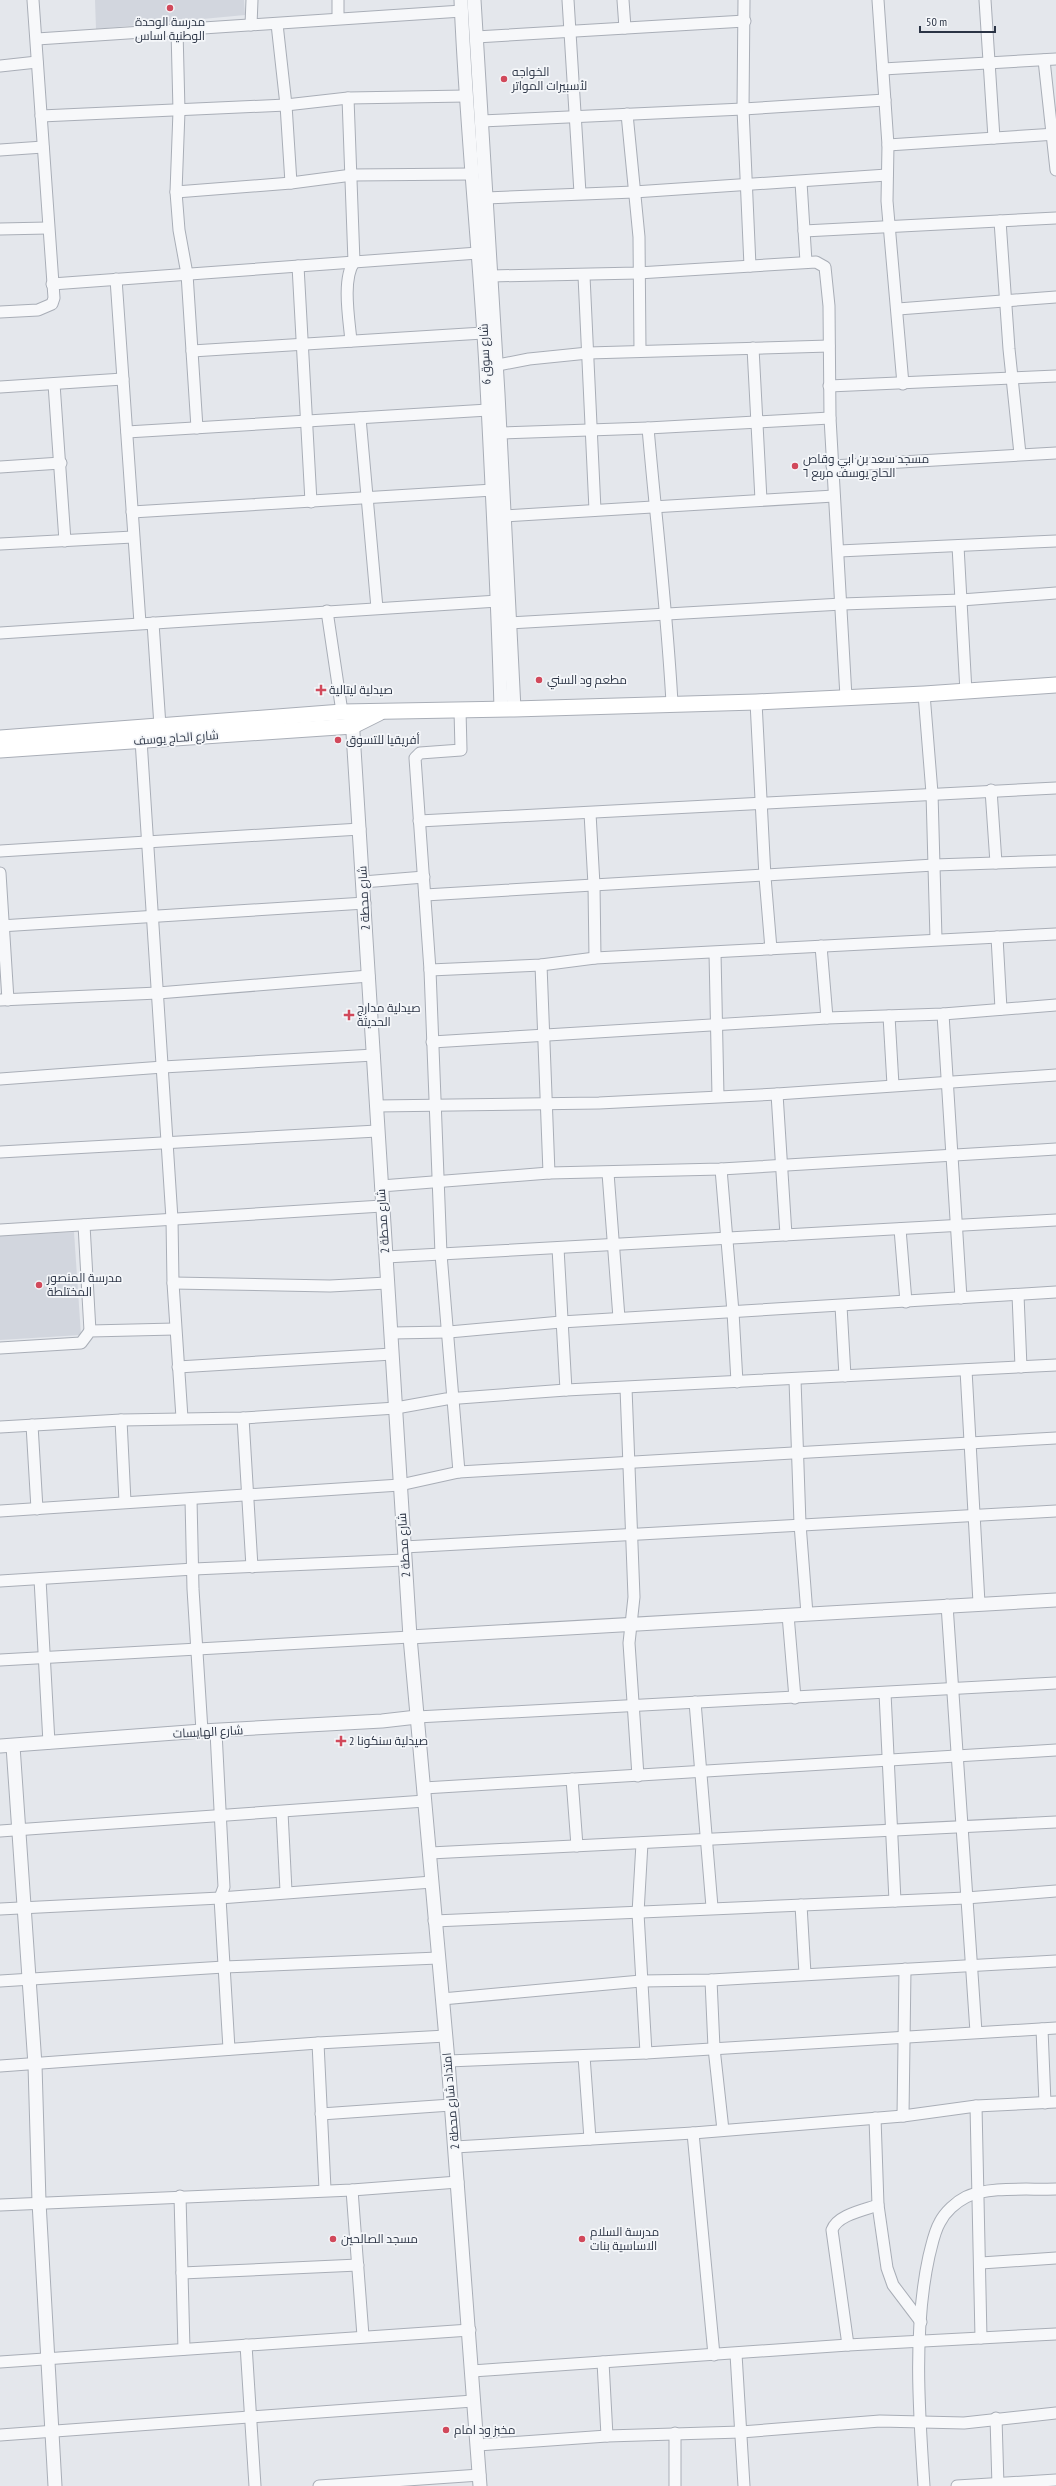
<svg xmlns="http://www.w3.org/2000/svg" width="1056" height="2486" viewBox="0 0 1056 2486" font-family="'PT Sans Narrow',Cairo,sans-serif">
  <style>
    .built { fill: #d2d6de }
    .lines { fill: none; stroke-linecap: round; stroke-linejoin: round }
    .minor-casing { stroke: #a9aeb7; stroke-width: 13 }
    .tertiary-casing { stroke: #a9aeb7; stroke-width: 15 }
    .secondary-casing { stroke: #a9aeb7; stroke-width: 17 }
    .minor { stroke: #f7f8fa; stroke-width: 11 }
    .tertiary { stroke: #f7f8fa; stroke-width: 13 }
    .secondary { stroke: #fff; stroke-width: 15 }
    .poi-dot { fill: #d1495b; stroke: #f4f6f9; stroke-width: 1.5 }
    .labels { text-anchor: middle; stroke-width: 3.5; stroke-linejoin: round; paint-order: stroke }
    .poi-label { font-size: 12px; fill: #2b3445; stroke: #f4f6f9; text-anchor: start }
    .street-label { font-size: 12px; fill: #2b3445; stroke: #f4f6f9 }
  </style>
  <rect width="100%" height="100%" fill="#e4e7ec"/>
  <g class="built">
    <polygon points="95,0 244,0 245,15 96,29"/>
    <polygon points="74,1232 81,1335 0,1340 0,1236"/>
  </g>
  <g class="lines">
    <g class="minor-casing">
      <g id="minor">
        <polyline points="568,0 580,193"/>
        <polyline points="623,0 625,28"/>
        <polyline points="744,0 743,109 750,266"/>
        <polyline points="878,0 888,145 887,201 903,384"/>
        <polyline points="985,0 994,138"/>
        <polyline points="338,18 338,0"/>
        <polyline points="277,24 286,105 291,183"/>
        <polyline points="251,25 252,0"/>
        <polyline points="177,30 179,111 176,192 179,230 187,274 197,428"/>
        <polyline points="476,37 745,21"/>
        <polyline points="37,39 462,11"/>
        <polyline points="1044,60 1056,170"/>
        <polyline points="0,66 37,62"/>
        <polyline points="883,69 1056,59"/>
        <path d="M348,98l6,164c-12,17 -5,57 -3,79"/>
        <polyline points="627,114 639,237 640,351"/>
        <polyline points="41,116 286,105 348,98 466,96"/>
        <polyline points="481,121 743,109 885,100"/>
        <polyline points="888,145 1056,134"/>
        <polyline points="0,150 43,147"/>
        <polyline points="801,182 806,262"/>
        <polyline points="176,192 291,183 352,175 471,174"/>
        <polyline points="486,198 634,192 887,175"/>
        <polyline points="1000,221 1009,349 1020,454"/>
        <polyline points="0,229 48,228"/>
        <polyline points="804,231 1056,218"/>
        <polyline points="298,266 311,502"/>
        <polyline points="491,276 638,273 816,262 825,267 829,306 830,418 846,697"/>
        <polyline points="584,276 595,510"/>
        <polyline points="116,279 140,623"/>
        <polyline points="52,284 478,253"/>
        <polyline points="898,309 1056,297"/>
        <polyline points="0,312 38,310 52,304 54,298 33,0"/>
        <polyline points="753,348 761,500"/>
        <polyline points="192,351 483,333"/>
        <polyline points="488,367 529,359 588,353 829,346"/>
        <polyline points="54,384 65,541"/>
        <polyline points="829,386 1056,376"/>
        <polyline points="0,387 123,379"/>
        <polyline points="360,418 377,608"/>
        <path d="M648,428c8,92 19,183 24,275"/>
        <polyline points="127,432 488,410"/>
        <polyline points="500,433 648,428 830,418"/>
        <polyline points="832,466 1056,453"/>
        <polyline points="0,467 61,463"/>
        <polyline points="132,512 493,490"/>
        <polyline points="504,516 834,496"/>
        <polyline points="0,544 133,537"/>
        <polyline points="958,546 966,692"/>
        <polyline points="839,551 1056,541"/>
        <polyline points="327,611 342,712"/>
        <polyline points="153,623 160,726"/>
        <polyline points="509,623 842,604 961,600 1056,593"/>
        <polyline points="0,633 498,601"/>
        <polyline points="924,694 932,793 936,939"/>
        <polyline points="756,702 765,877 771,949"/>
        <polyline points="141,740 172,1219 173,1283 182,1418"/>
        <polyline points="991,790 996,863"/>
        <polyline points="590,813 594,885 595,958"/>
        <polyline points="419,821 1056,788"/>
        <polyline points="0,851 360,829"/>
        <polyline points="0,873 8,1000"/>
        <polyline points="363,882 424,877"/>
        <polyline points="425,895 934,865 1056,861"/>
        <polyline points="0,926 365,903"/>
        <polyline points="997,937 1001,1009"/>
        <polyline points="821,946 827,1018"/>
        <polyline points="715,953 718,1096"/>
        <polyline points="541,965 549,1173"/>
        <polyline points="430,970 541,965 595,958 1056,934"/>
        <polyline points="0,1000 158,993 369,976"/>
        <polyline points="943,1014 961,1298"/>
        <polyline points="889,1016 893,1085"/>
        <polyline points="432,1042 827,1018 943,1014 1056,1005"/>
        <polyline points="0,1079 163,1067 374,1055"/>
        <polyline points="777,1094 786,1235"/>
        <polyline points="376,1106 599,1103 777,1094 1056,1075"/>
        <polyline points="0,1152 377,1131"/>
        <polyline points="721,1169 733,1312 737,1382"/>
        <polyline points="608,1173 619,1318"/>
        <polyline points="381,1186 549,1173 721,1169 1056,1149"/>
        <polyline points="84,1225 90,1331"/>
        <polyline points="900,1229 906,1302"/>
        <polyline points="0,1230 382,1206"/>
        <polyline points="558,1248 566,1390"/>
        <polyline points="386,1257 1056,1220"/>
        <polyline points="173,1283 330,1286 387,1283"/>
        <polyline points="1018,1295 1021,1367"/>
        <polyline points="841,1306 845,1376"/>
        <polyline points="391,1333 449,1332 561,1322 1056,1292"/>
        <polyline points="0,1348 81,1343 90,1331 175,1329"/>
        <polyline points="178,1367 392,1354"/>
        <polyline points="966,1370 979,1603"/>
        <polyline points="795,1380 800,1524 807,1614"/>
        <polyline points="626,1388 634,1597 629,1643 638,1776"/>
        <polyline points="243,1418 252,1567"/>
        <polyline points="121,1420 125,1502"/>
        <polyline points="32,1425 37,1509"/>
        <polyline points="0,1427 121,1420 243,1418 396,1408 446,1399 566,1390 1056,1365"/>
        <polyline points="459,1472 441,1254 430,970 415,758 420,753 461,750 460,710"/>
        <polyline points="191,1499 193,1589 202,1731"/>
        <polyline points="0,1511 400,1485 459,1472 1056,1438"/>
        <polyline points="404,1547 1056,1511"/>
        <polyline points="40,1579 49,1743"/>
        <polyline points="0,1581 194,1569 404,1560"/>
        <polyline points="947,1605 976,2032"/>
        <polyline points="788,1615 795,1698"/>
        <polyline points="0,1660 410,1637"/>
        <polyline points="885,1693 895,1901"/>
        <polyline points="695,1702 712,1907"/>
        <polyline points="417,1717 1056,1683"/>
        <polyline points="216,1732 224,1887 220,1898 229,2049"/>
        <polyline points="572,1779 577,1846"/>
        <polyline points="424,1788 1056,1750"/>
        <polyline points="282,1812 286,1891"/>
        <polyline points="0,1831 425,1801"/>
        <polyline points="642,1843 638,1913 646,2053"/>
        <polyline points="430,1853 1056,1822"/>
        <polyline points="801,1905 805,1974"/>
        <polyline points="0,1909 220,1898 432,1882"/>
        <polyline points="434,1921 966,1898 1056,1891"/>
        <polyline points="711,1980 714,2048 723,2130"/>
        <polyline points="0,1981 224,1967 438,1958"/>
        <polyline points="442,1999 641,1981 711,1980 1056,1961"/>
        <polyline points="1042,2029 1045,2103"/>
        <polyline points="318,2043 325,2189"/>
        <polyline points="584,2056 590,2139"/>
        <polyline points="448,2061 646,2053 1056,2028"/>
        <polyline points="0,2066 318,2043 446,2036"/>
        <polyline points="976,2106 981,2338"/>
        <polyline points="321,2114 451,2105"/>
        <polyline points="903,2116 905,1969"/>
        <polyline points="875,2118 878,2205 887,2268 893,2285 921,2322"/>
        <polyline points="693,2133 714,2355"/>
        <polyline points="455,2147 693,2133 903,2116 976,2106 1056,2102"/>
        <polyline points="352,2190 363,2336"/>
        <polyline points="180,2196 184,2349"/>
        <polyline points="0,2205 352,2190 458,2182"/>
        <polyline points="981,2263 1056,2258"/>
        <polyline points="182,2273 358,2265"/>
        <polyline points="246,2345 255,2486"/>
        <path d="M848,2345l-16,-115c5,-15 32,-20 46,-25"/>
        <polyline points="736,2354 744,2486"/>
        <polyline points="0,2362 470,2330"/>
        <polyline points="603,2362 607,2436"/>
        <polyline points="472,2371 848,2345 1056,2334"/>
        <polyline points="996,2418 998,2486"/>
        <polyline points="675,2433 675,2486"/>
        <polyline points="0,2435 473,2401"/>
        <polyline points="478,2445 607,2436 741,2432 880,2421 964,2423 1056,2413"/>
        <polyline points="319,2486 480,2475"/>
        <path d="M924,2486c-5,-74 -11,-157 5,-230 3,-11 5,-24 11,-34 5,-10 16,-20 26,-25 22,-11 64,-7 90,-8"/>
        <polyline points="957,2486 1056,2480"/>
      </g>
    </g>
    <g class="tertiary-casing">
      <g id="tertiary">
        <path d="M461,0c5,123 18,244 25,367 6,114 12,228 15,342"/>
        <polyline points="474,0 498,394 514,709"/>
        <polyline points="352,717 410,1637 448,2061 480,2486"/>
        <polyline points="410,1637 1056,1600"/>
        <polyline points="0,1746 202,1731 382,1721 417,1717"/>
        <polyline points="13,1746 35,2065 39,2202 55,2486"/>
      </g>
    </g>
    <g class="secondary-casing">
      <g id="secondary">
        <polyline points="0,738 342,712 514,709 756,702 924,694 1056,685"/>
        <polyline points="0,750 353,726 379,713"/>
      </g>
    </g>
    <use href="#minor" class="minor"/>
    <use href="#tertiary" class="tertiary"/>
    <use href="#secondary" class="secondary"/>
  </g>
  <g class="poi-dot">
    <circle cx="170" cy="8" r="4"/>
    <circle cx="504" cy="79" r="4"/>
    <circle cx="795" cy="466" r="4"/>
    <circle cx="539" cy="680" r="4"/>
    <path d="M319 684h4v4h4v4h-4v4h-4v-4h-4v-4h4z"/>
    <circle cx="338" cy="740" r="4"/>
    <path d="M347 1009h4v4h4v4h-4v4h-4v-4h-4v-4h4z"/>
    <circle cx="39" cy="1285" r="4"/>
    <path d="M339 1735h4v4h4v4h-4v4h-4v-4h-4v-4h4z"/>
    <circle cx="333" cy="2239" r="4"/>
    <circle cx="582" cy="2239" r="4"/>
    <circle cx="446" cy="2430" r="4"/>
  </g>
  <g class="labels">
    <g class="poi-label">
      <text x="170" y="26" text-anchor="middle">مدرسة الوحدة<tspan x="170" dy="14">الوطنية اساس</tspan></text>
      <text x="512" y="76">الخواجه<tspan x="512" dy="14">لأسبيرات المواتر</tspan></text>
      <text x="803" y="463">مسجد سعد بن ابي وقاص<tspan x="803" dy="14">الحاج يوسف مربع ٦</tspan></text>
      <text x="547" y="684">مطعم ود السني</text>
      <text x="329" y="694">صيدلية ليتالية</text>
      <text x="346" y="744">أفريقيا للتسوق</text>
      <text x="357" y="1012">صيدلية مدارج<tspan x="357" dy="14">الحديثة</tspan></text>
      <text x="47" y="1282">مدرسة المنصور<tspan x="47" dy="14">المختلطة</tspan></text>
      <text x="349" y="1745">صيدلية سنكونا 2</text>
      <text x="590" y="2236">مدرسة السلام<tspan x="590" dy="14">الاساسية بنات</tspan></text>
      <text x="341" y="2243">مسجد الصالحين</text>
      <text x="454" y="2434">مخبز ود امام</text>
    </g>
    <g class="street-label">
      <text transform="translate(485 354) rotate(-93)" y="4">شارع سوق 6</text>
      <text transform="translate(176 738) rotate(-4)" y="4">شارع الحاج يوسف</text>
      <text transform="translate(364 898) rotate(-93)" y="4">شارع محطة 2</text>
      <text transform="translate(383 1221) rotate(-94)" y="4">شارع محطة 2</text>
      <text transform="translate(404 1545) rotate(-94)" y="4">شارع محطة 2</text>
      <text transform="translate(208 1732) rotate(-3)" y="4">شارع الهايسات</text>
      <text transform="translate(451 2101) rotate(-95)" y="4">امتداد شارع محطة 2</text>
    </g>
  </g>
  <path d="M920 26v6h75v-6" fill="none" stroke="#2b3445" stroke-width="2"/>
  <text x="926" y="26" font-size="12" fill="#2b3445" stroke="#f4f6f9" stroke-width="3" paint-order="stroke">50 m</text>
</svg>
